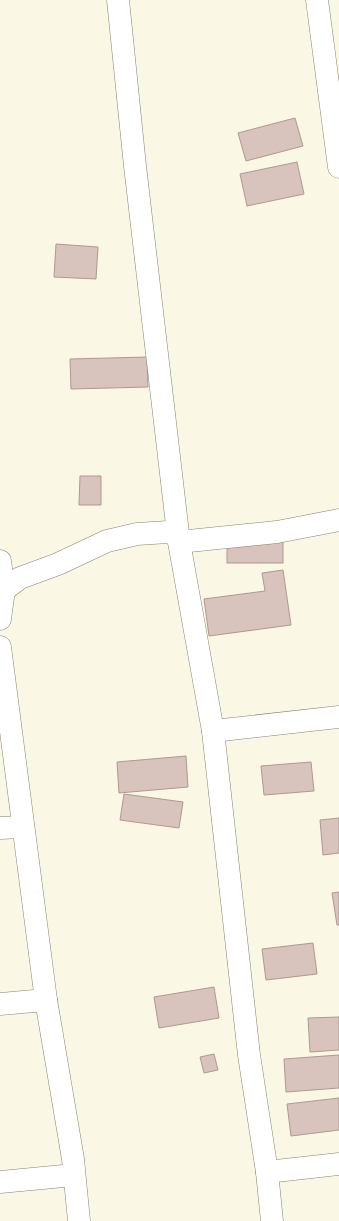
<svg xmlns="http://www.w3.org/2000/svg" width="339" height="1221" viewBox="0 0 339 1221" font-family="'Space Grotesk',sans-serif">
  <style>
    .building { fill: #d8c4bc; stroke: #ad9992 }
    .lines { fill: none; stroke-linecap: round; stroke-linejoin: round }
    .minor-casing { stroke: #868372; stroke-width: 23 }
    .minor { stroke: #fff; stroke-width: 22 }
  </style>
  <rect width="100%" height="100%" fill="#faf7e4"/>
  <g class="building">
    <polygon points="295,118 303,146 246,161 238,133"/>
    <polygon points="297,162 304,194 247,206 240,174"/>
    <polygon points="56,244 98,247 96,279 54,277"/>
    <polygon points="147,357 148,387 71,389 70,359"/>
    <polygon points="80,476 101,476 101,505 79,505"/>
    <rect x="227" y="542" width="56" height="21"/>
    <polygon points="283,570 291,625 209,636 204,599 265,591 262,573"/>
    <polygon points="186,756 188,787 119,793 117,762"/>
    <polygon points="311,762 314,791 264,795 261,766"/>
    <polygon points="124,794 183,802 179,828 120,820"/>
    <polygon points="339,818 339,853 323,855 320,820"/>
    <polygon points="339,892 339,925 337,925 332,893"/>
    <polygon points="313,943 317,974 266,980 262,949"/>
    <polygon points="214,987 219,1018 159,1028 154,997"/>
    <polygon points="339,1017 339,1050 310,1052 308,1018"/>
    <polygon points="214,1054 218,1070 204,1073 200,1057"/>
    <polygon points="339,1055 339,1088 286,1092 284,1059"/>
    <polygon points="339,1098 339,1130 291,1136 287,1104"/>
  </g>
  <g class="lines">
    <g class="minor-casing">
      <g id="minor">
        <polyline points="118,0 135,166 179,542 213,731 249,1055 267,1172 272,1221"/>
        <polyline points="317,0 339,167"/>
        <polyline points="0,561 4,590 0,619"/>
        <polyline points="4,590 20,578 58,564 107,541 137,534 168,532 178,536 179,542 277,532 339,520"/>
        <polyline points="0,647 46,1000 73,1159 79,1221"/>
        <polyline points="213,731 339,717"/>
        <polyline points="0,828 23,827"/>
        <polyline points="0,1004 46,1000"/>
        <polyline points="267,1172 339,1164"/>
        <polyline points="0,1182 74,1175"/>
      </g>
    </g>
    <use href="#minor" class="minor"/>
  </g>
</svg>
